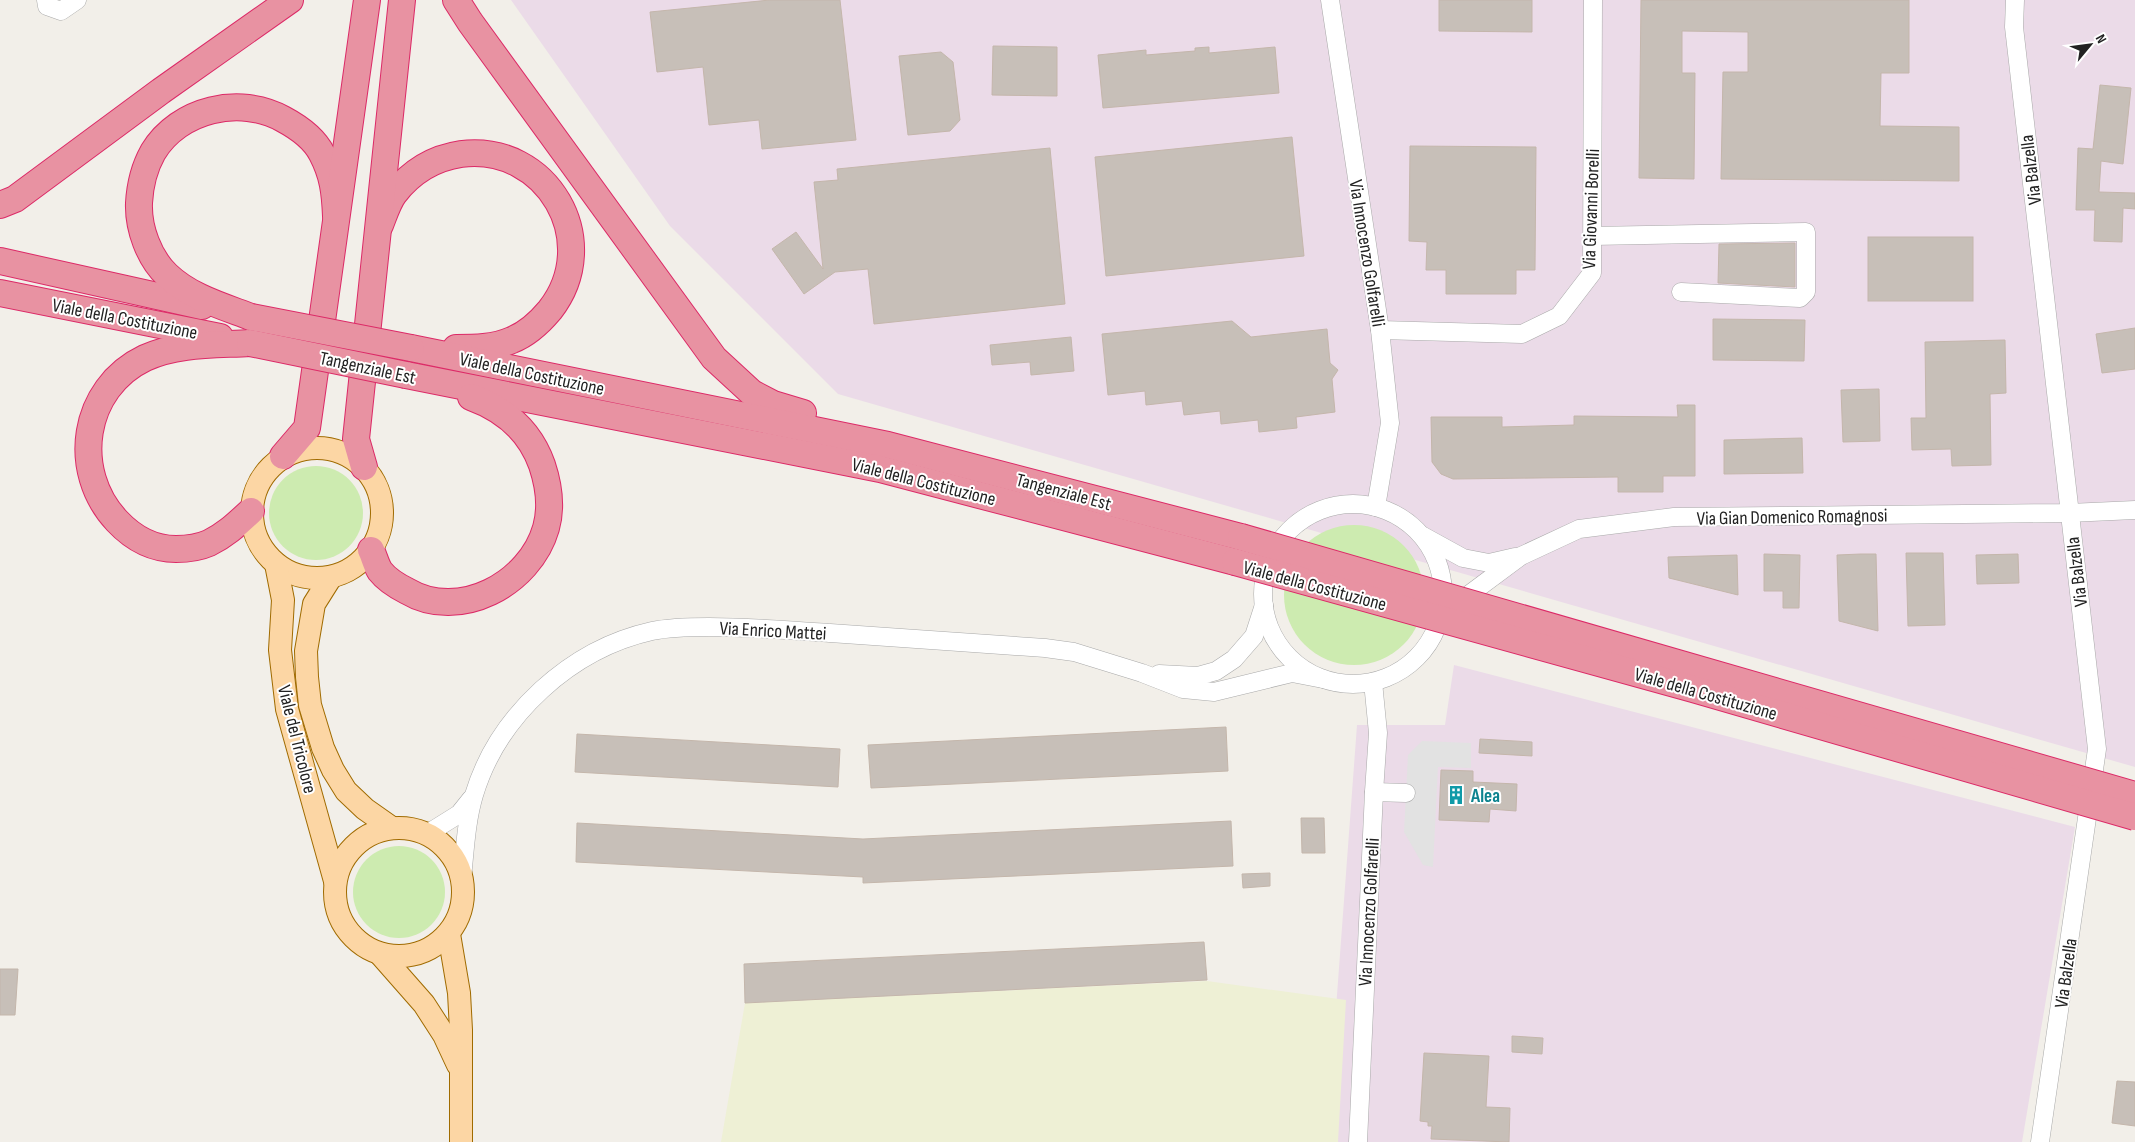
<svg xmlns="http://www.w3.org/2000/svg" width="2135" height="1142" viewBox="0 0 2135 1142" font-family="'Sofia Sans Condensed',sans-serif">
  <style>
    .industrial { fill: #ebdbe8 }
    .farmland { fill: #eef0d5 }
    .grass { fill: #cdebb0 }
    .parking { fill: #e2e2e2 }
    .building { fill: #c7bfb8; stroke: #c4b6ab }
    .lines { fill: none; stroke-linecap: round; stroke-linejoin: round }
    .minor-casing { stroke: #a9a9a9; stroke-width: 19 }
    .major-casing { stroke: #a06b00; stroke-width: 24 }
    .highway-casing { stroke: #dc2a67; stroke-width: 28 }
    .minor { stroke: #fff; stroke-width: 18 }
    .major { stroke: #fcd6a4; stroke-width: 22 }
    .highway { stroke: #e892a2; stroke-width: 26 }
    .highway-bridge-casing { stroke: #dc2a67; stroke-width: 28; stroke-linecap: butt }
    .highway-bridge { stroke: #e892a2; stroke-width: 26 }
    .labels { text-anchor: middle; stroke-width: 4; stroke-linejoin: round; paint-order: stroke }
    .street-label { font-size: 19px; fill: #222; stroke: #fff }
    .culture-label { font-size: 19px; font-weight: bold; fill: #0d838f; stroke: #fff; text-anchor: start }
  </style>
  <rect width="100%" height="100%" fill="#f2efe9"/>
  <g class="industrial">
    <polygon points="511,0 2135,0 2135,767 838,394 670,226"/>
    <polygon points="1454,665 2075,827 2022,1142 1076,1142 1327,1130 1357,725 1445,725"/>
  </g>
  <polygon class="farmland" points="1207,981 1346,1000 1338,1142 721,1142 745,1003"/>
  <g class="grass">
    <circle cx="316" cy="513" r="47"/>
    <circle cx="1354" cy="595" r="70"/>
    <circle cx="399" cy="892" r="46"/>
  </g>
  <polygon class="parking" points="1422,741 1471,743 1471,768 1438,767 1433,867 1423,865 1404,832 1408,755"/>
  <g class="building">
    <polygon points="770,0 840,0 856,140 762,149 759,120 709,125 703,67 657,72 650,12"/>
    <polygon points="1439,0 1532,0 1532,32 1439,31"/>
    <polygon points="1641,0 1909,0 1909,73 1881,73 1880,126 1959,127 1959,181 1721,179 1723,72 1748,72 1748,32 1682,31 1682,73 1695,73 1694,179 1639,178"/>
    <polygon points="993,46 1057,47 1057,96 992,95"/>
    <polygon points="1209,47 1209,53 1275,47 1279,93 1103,108 1098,55 1146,50 1146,55 1195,51 1195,48"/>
    <polygon points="941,52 953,62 960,120 950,131 908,135 899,56"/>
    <polygon points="2100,85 2131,88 2123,164 2101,161 2099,192 2135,193 2135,209 2123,208 2122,242 2094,241 2095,210 2076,210 2078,148 2093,149"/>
    <polygon points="1292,137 1304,256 1106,276 1095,157"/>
    <polygon points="1410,146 1536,147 1535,270 1516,270 1516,294 1446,294 1446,270 1426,270 1427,242 1409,241"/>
    <polygon points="1050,148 1065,304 874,324 868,269 835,272 804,294 772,249 796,232 823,269 814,182 838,180 837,169"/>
    <rect x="1868" y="237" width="105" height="64"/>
    <polygon points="1795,243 1795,287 1718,283 1719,244"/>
    <polygon points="1713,319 1805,320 1804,361 1713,360"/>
    <polygon points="1232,321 1251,337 1327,329 1330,363 1338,370 1332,379 1335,412 1296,417 1297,428 1259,432 1258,420 1221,424 1220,411 1184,415 1182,401 1146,405 1145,391 1108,395 1102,334"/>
    <polygon points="2135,328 2135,369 2102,373 2096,334"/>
    <polygon points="1071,337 1074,371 1031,375 1030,362 992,365 990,345"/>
    <polygon points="2005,340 2006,393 1990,394 1991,465 1952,466 1951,449 1912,450 1911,418 1926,418 1925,342"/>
    <polygon points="1879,389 1880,441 1843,442 1841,390"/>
    <polygon points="1677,405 1695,405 1695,476 1663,476 1663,492 1618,492 1618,477 1453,479 1441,474 1432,462 1431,417 1502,417 1502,427 1574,425 1574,416 1678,417"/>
    <polygon points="1802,438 1803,473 1724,474 1724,440"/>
    <polygon points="1906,553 1943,553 1945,625 1908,626"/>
    <polygon points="1764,554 1800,555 1799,608 1783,608 1783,591 1764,591"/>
    <polygon points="1861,554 1876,554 1878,631 1839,621 1837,555"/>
    <polygon points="2018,554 2019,583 1977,584 1976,555"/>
    <polygon points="1737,555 1738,595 1669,578 1668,557"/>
    <polygon points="1226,727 1228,771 871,788 868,745"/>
    <polygon points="577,734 840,749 838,787 575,772"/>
    <polygon points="1480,739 1532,742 1532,756 1479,753"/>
    <polygon points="1441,770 1473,771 1473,782 1517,784 1516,811 1490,809 1489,822 1439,820"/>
    <polygon points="1301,818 1324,818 1325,853 1302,853"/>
    <polygon points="1231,821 1233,866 863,883 863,877 576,862 577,823 863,839"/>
    <polygon points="1270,873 1270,886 1243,888 1242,874"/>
    <polygon points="1204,942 1207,980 745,1003 744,964"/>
    <polygon points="0,969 18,969 15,1015 0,1015"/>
    <polygon points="1512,1036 1543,1038 1542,1054 1512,1052"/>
    <polygon points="1424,1053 1489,1056 1486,1107 1510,1108 1509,1142 1431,1139 1432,1126 1428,1126 1428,1122 1420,1121"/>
    <polygon points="2117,1081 2135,1082 2135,1126 2112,1123"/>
  </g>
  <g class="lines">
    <g class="minor-casing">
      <g id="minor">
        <polyline points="46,0 47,6 61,11 77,0"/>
        <polyline points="1330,0 1380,330 1390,423 1376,507"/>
        <polyline points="2015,0 2014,27 2097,749 2040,1142"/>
        <polyline points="1592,236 1806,232 1806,292 1800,298 1681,292"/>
        <polyline points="1380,330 1522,334 1559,316 1592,273 1593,0"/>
        <circle cx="1353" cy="594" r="90"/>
        <polyline points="1423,536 1463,558 1489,563 1515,557"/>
        <polyline points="1455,605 1521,556 1579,529 1674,517 2069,513 2135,510"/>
        <polyline points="1159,674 1198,676 1216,671 1234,659 1254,636 1264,605"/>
        <polyline points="1374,792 1406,793"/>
        <polyline points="427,834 459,814 471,799"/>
        <path d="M462,878c3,-28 4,-56 12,-83 24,-80 97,-146 178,-164 19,-4 38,-4 57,-4 40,0 80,3 121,6 72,5 143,10 215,15l29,4 68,21 41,16 31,3 78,-19 31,6"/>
        <polyline points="1358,1142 1374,792 1378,733 1373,682"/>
      </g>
    </g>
    <g class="major-casing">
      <g id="major">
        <circle cx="317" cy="513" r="65"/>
        <polyline points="276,564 283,600 280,650 287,709 335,881"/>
        <polyline points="331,577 314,604 306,651 307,677 310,705 323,748 333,770 346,791 365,809 392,828"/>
        <circle cx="399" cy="892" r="64"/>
        <polyline points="449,934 459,993 461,1030 461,1142"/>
        <polyline points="380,954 424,1004 444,1035 458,1065"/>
      </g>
    </g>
    <g class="highway-casing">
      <g id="highway">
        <polyline points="456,0 470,22 714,358 752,393 773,404 803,413"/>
        <polyline points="0,205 15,199 161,91 290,0"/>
        <path d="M380,225c4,-10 8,-23 14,-31 17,-22 40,-36 67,-40 86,-11 143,87 89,156 -10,12 -23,24 -38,30 -18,8 -38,8 -56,8"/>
        <polyline points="0,261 202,306"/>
        <polyline points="0,293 220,337"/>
        <path d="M251,317c-29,-11 -61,-20 -84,-42 -18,-17 -29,-47 -28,-72 1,-18 5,-35 14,-51 26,-43 87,-57 130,-33 15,8 31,19 39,35 11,21 13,38 14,62"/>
        <path d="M250,343c-34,2 -73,0 -105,15 -63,30 -75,113 -28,163 16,17 36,28 59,28 11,0 24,-2 33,-6 17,-8 29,-20 42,-32"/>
        <polyline points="411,348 888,445 1241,537"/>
        <polyline points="406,375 880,469 1235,562"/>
        <polyline points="283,456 307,428 367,0"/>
        <polyline points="364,467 356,439 402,0"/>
        <path d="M371,550c3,6 5,15 9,21 7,9 17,15 27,20 52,31 123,-7 139,-63 6,-21 3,-42 -4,-63 -12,-34 -38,-56 -71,-68"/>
      </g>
    </g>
    <use href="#minor" class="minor"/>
    <use href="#major" class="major"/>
    <use href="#highway" class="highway"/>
    <g class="highway-bridge-casing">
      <g id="highway-bridge">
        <polyline points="251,317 411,348"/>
        <polyline points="250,343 406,375"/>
        <polyline points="1241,537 2135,795"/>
        <polyline points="1235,562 1693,689 2135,817"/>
      </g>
    </g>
    <use href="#highway-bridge" class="highway-bridge"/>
  </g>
  <defs>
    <g id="building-bare" transform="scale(1.5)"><path d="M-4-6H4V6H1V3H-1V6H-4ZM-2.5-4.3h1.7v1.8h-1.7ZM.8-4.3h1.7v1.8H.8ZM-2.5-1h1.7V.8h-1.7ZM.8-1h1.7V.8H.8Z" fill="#0f9aa8" stroke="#fff" stroke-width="2.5" paint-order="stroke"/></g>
  </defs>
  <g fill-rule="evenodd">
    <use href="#building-bare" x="1456" y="795"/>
  </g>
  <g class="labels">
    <g class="street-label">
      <text transform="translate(2030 170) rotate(-97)" y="7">Via Balzella</text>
      <text transform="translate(1590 209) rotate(-88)" y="7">Via Giovanni Borelli</text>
      <text transform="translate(1368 253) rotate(81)" y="7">Via Innocenzo Golfarelli</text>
      <text transform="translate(125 318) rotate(11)" y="7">Viale della Costituzione</text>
      <text transform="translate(368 367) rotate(12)" y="7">Tangenziale Est</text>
      <text transform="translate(532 373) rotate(12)" y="7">Viale della Costituzione</text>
      <text transform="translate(924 481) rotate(14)" y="7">Viale della Costituzione</text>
      <text transform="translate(1064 491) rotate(15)" y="7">Tangenziale Est</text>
      <text transform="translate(1792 516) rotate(-1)" y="7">Via Gian Domenico Romagnosi</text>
      <text transform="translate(2076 572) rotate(-97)" y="7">Via Balzella</text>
      <text transform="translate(1315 585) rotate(15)" y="7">Viale della Costituzione</text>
      <text transform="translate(773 630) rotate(3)" y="7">Via Enrico Mattei</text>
      <text transform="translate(1706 693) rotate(16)" y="7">Viale della Costituzione</text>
      <text transform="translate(298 739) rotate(76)" y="7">Viale del Tricolore</text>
      <text transform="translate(1368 912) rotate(-87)" y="7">Via Innocenzo Golfarelli</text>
      <text transform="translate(2065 973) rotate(-82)" y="7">Via Balzella</text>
    </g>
    <g class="culture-label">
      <text x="1471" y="802">Alea</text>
    </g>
  </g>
  <g transform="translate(2090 45) rotate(61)" stroke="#ffffff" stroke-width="4" paint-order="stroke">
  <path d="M0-4L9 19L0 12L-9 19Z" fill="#222222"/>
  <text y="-8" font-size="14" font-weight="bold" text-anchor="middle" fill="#222222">N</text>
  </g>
</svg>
